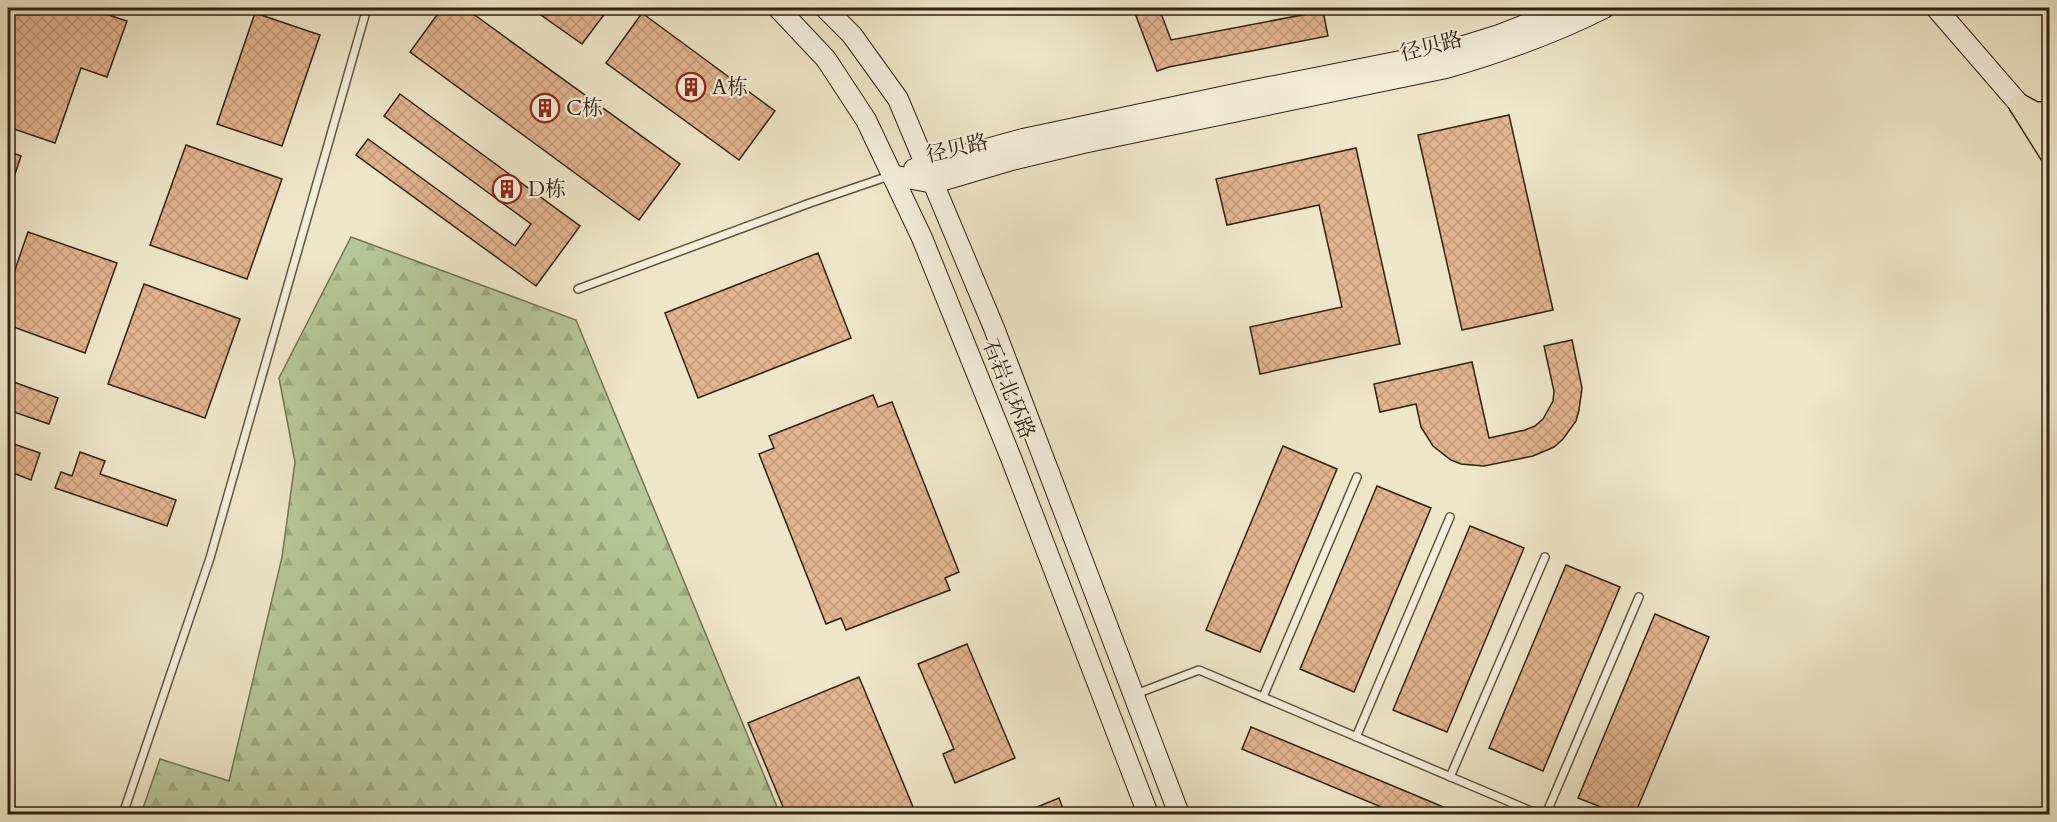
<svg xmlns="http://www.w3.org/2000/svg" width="2057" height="822" viewBox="0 0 2057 822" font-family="Cardo,'Noto Serif SC',serif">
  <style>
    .forest { fill: url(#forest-firs); stroke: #747454; stroke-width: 1.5 }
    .building { fill: url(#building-cross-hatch); stroke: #322210; stroke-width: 1.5 }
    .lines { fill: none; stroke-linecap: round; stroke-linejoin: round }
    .lane-casing { stroke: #61533e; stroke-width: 10 }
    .secondary-casing { stroke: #322210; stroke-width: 22 }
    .primary-casing { stroke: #322210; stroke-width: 24 }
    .lane { stroke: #f4efdc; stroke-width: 7 }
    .secondary { stroke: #f4efdc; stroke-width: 20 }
    .primary { stroke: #eee6c9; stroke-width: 21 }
    .labels { text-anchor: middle; stroke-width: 4.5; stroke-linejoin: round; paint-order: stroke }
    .street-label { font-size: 21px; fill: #322210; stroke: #f4efdc }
    .poi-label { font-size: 21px; fill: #322210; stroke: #f4efdc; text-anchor: start }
  </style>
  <defs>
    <pattern id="forest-firs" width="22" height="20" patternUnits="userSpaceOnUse" patternTransform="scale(1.5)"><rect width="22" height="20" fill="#b6c698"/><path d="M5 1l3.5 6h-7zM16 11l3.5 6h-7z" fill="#9daa82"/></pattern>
    <pattern id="building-cross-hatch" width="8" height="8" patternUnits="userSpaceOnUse" patternTransform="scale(1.5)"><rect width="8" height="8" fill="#e2b38f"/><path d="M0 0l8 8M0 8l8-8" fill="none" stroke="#c29a7a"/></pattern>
  </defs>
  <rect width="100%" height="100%" fill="#eee6c9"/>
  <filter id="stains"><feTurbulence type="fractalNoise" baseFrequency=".00333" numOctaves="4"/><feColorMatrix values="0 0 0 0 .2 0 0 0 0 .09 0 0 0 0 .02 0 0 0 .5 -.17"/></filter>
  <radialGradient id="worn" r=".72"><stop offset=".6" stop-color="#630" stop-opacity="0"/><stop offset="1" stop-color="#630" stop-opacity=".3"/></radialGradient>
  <polygon class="forest" points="351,237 576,320 780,814 141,814 160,759 229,781 282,557 295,462 279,378"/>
  <g class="building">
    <polygon points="8,8 87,8 127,21 107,77 81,68 55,143 8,127"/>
    <polygon points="442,8 465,8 680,164 639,220 410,52"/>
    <polygon points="531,8 609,8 582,44"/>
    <polygon points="1133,8 1159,8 1171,40 1323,11 1328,36 1169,67 1157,71"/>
    <polygon points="255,13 320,35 282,146 217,124"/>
    <polygon points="642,13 775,111 739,160 606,63"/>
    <polygon points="400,94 580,226 536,286 356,155 368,139 515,246 531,224 384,116"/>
    <polygon points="1509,115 1553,310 1462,330 1418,135"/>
    <polygon points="186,145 282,179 247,279 150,245"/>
    <polygon points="1356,148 1400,344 1260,374 1250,327 1342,307 1319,205 1227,225 1216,179"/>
    <polygon points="8,151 21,156 10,189 8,189"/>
    <polygon points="28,232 117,263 85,353 8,325 8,290"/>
    <polygon points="818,253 851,338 698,398 665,313"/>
    <polygon points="144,284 240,319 205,418 108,384"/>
    <polygon points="1572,340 1582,388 1579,410 1576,421 1563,439 1554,447 1533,456 1484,466 1461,464 1451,460 1433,446 1421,427 1416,404 1380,412 1374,384 1472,362 1489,438 1525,430 1535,426 1543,419 1553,401 1554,391 1544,346"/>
    <polygon points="8,380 58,398 49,424 8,410"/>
    <polygon points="873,395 878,407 892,402 959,572 945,578 950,590 846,630 841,618 826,624 759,454 774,448 769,436"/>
    <polygon points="8,442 40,453 31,480 8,471"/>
    <polygon points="1283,446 1337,469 1260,652 1206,630"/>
    <polygon points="80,452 105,461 100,474 176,500 167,526 55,488 61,472 72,476"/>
    <polygon points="1377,486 1431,508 1354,692 1300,669"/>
    <polygon points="1470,526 1524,548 1447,732 1393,710"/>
    <polygon points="1566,565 1620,587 1543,771 1489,748"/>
    <polygon points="1655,614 1709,637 1635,814 1619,814 1578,798"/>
    <polygon points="967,644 1015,758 955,783 943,754 954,749 918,664"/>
    <polygon points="859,677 916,814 786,814 748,723"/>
    <polygon points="1251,727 1386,783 1460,814 1398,814 1242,749"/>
    <polygon points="1059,798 1065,814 1020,814"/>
  </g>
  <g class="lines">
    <g class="lane-casing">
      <g id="lane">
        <polyline points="578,289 810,203 889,176"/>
        <polyline points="1136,694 1199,670 1538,814"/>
        <polyline points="1263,697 1357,477"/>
        <polyline points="1356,737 1450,517"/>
        <polyline points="1450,777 1545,557"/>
        <polyline points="123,814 210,558 367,8"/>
        <polyline points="1546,814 1639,597"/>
      </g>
    </g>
    <g class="secondary-casing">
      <g id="secondary">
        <polyline points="778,8 826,59 866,120 922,238 1011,458 1148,814"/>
        <polyline points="825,8 852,35 898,99 994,328 1179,814"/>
        <polyline points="1936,8 2020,105"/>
        <polyline points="914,169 1023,139 1249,91 1441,53 1499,35 1569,8"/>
        <path d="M891,175l43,8 78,-23 71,-17 363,-75c55,-16 107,-34 158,-60"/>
      </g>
    </g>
    <g class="primary-casing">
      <g id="primary">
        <polyline points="2020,105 2050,153"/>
        <polyline points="2020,105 2035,113 2050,113"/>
      </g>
    </g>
    <use href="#lane" class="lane"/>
    <use href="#secondary" class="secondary"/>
    <use href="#primary" class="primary"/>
  </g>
  <defs>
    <g id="building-ring" transform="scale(1.5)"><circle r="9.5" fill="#f4efdc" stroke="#8f2418" stroke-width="1.5"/><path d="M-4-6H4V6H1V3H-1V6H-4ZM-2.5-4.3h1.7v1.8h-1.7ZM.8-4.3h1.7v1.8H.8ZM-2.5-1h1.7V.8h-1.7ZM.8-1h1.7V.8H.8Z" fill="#8f2418"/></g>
  </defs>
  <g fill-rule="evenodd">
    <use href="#building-ring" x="691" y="87"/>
    <use href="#building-ring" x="545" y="108"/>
    <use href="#building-ring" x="507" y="189"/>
  </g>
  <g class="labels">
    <g class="street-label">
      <text transform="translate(1431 46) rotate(-14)" y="7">径贝路</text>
      <text transform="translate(957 148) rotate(-13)" y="7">径贝路</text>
      <text transform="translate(1009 389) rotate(68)" y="7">石岩北环路</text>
    </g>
    <g class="poi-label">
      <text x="712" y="94">A栋</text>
      <text x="566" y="115">C栋</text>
      <text x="528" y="196">D栋</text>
    </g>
  </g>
  <rect width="2057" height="822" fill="none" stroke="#eee6c9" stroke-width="30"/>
  <rect x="9" y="9" width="2039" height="804" fill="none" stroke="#322210" stroke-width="3"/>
  <rect x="15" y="15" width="2027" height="792" fill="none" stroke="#322210" stroke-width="1.5"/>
  <rect width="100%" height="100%" filter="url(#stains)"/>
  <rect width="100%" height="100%" fill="url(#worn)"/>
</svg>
